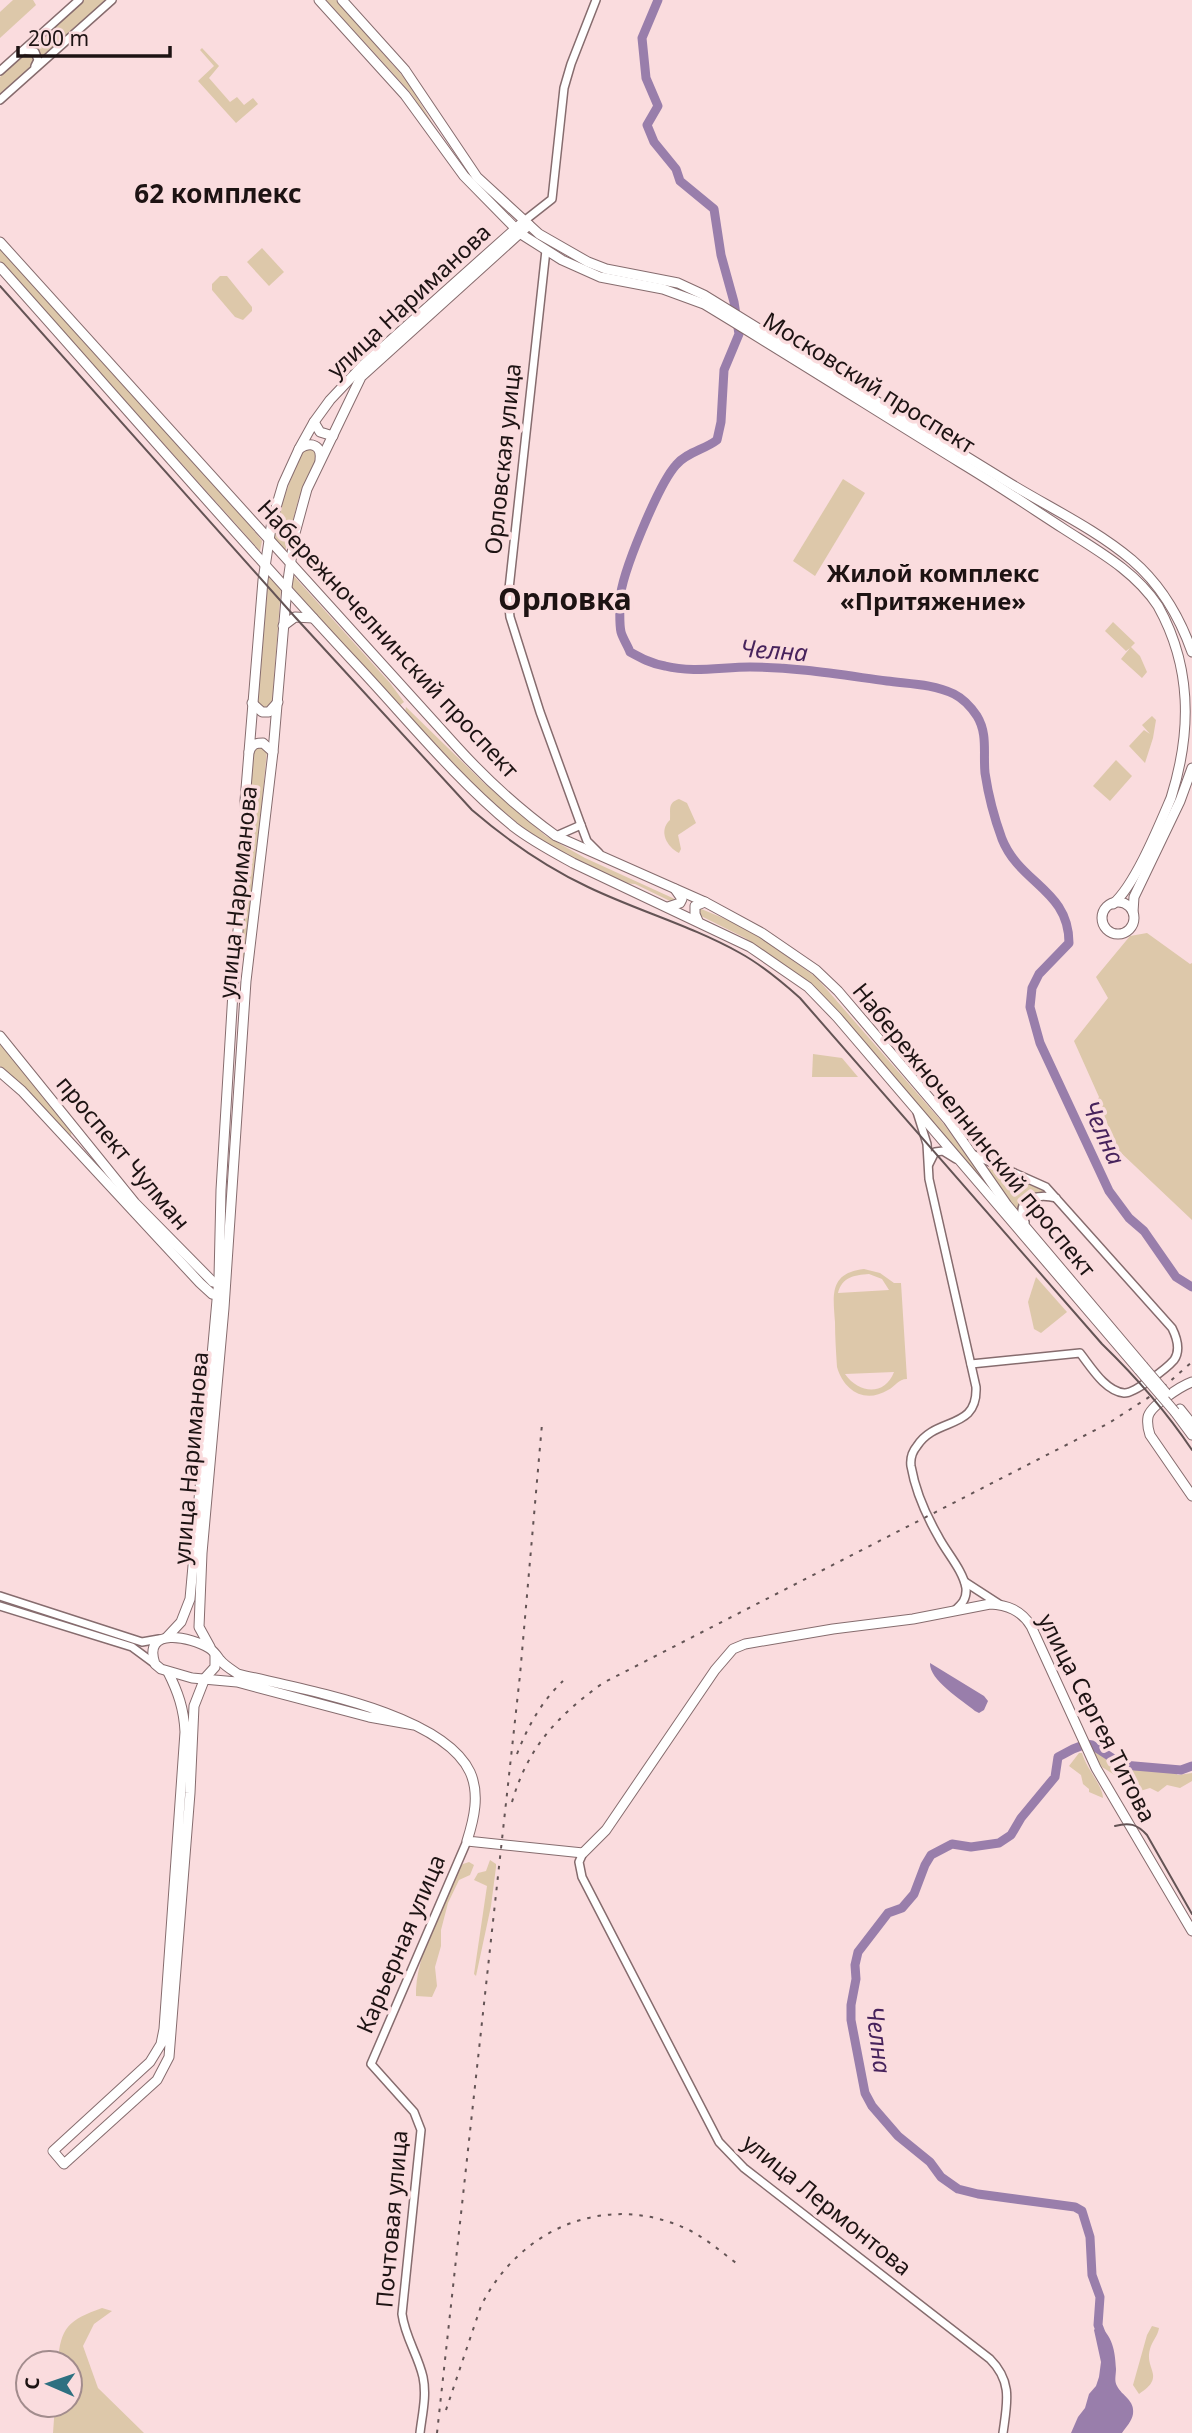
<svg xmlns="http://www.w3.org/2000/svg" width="1192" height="2433" viewBox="0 0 1192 2433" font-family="'Noto Sans',sans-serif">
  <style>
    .green { fill: #ddc8aa; fill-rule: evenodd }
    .water { fill: #997eab }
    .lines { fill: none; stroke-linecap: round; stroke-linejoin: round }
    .river { stroke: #997eab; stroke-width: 9 }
    .minor-casing { stroke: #866c6e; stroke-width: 10 }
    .major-casing { stroke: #866c6e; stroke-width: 11 }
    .minor { stroke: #fff; stroke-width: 7 }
    .major { stroke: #fff; stroke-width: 9 }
    .tram { stroke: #645455; stroke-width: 2 }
    .rail { stroke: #645455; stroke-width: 2; stroke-dasharray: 3.5 7; stroke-linecap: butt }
    .major-bridge-casing { stroke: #866c6e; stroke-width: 11; stroke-linecap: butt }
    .major-bridge { stroke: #fff; stroke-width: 9 }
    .labels { text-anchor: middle; stroke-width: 7; stroke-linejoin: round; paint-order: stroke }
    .street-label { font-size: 23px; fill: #1d1313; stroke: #fadcde }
    .neighbourhood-label { font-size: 24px; font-weight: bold; fill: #1d1313; stroke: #fadcde }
    .water-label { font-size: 24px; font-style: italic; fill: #47235c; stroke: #fadcde }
    .quarter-label { font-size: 26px; font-weight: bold; fill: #1d1313; stroke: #fadcde }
    .district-label { font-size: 30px; font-weight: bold; fill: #1d1313; stroke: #fadcde }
  </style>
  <rect width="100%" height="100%" fill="#fadcde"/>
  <g class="green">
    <polygon points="13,0 33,0 36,5 0,38 0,12"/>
    <polygon points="84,0 108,0 59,43 41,56 32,46"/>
    <polygon points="326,0 336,0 407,81 445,144 410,92"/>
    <polygon points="202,48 219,66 209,78 230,102 237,97 244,105 253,98 258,104 236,123 198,81 214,66 200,50"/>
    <polygon points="25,54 33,57 32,66 0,94 0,77"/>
    <polygon points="0,248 251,527 262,541 260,551 0,261"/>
    <polygon points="262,248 284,272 269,286 247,262"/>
    <polygon points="220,276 227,276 252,307 252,311 243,320 235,317 212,290 212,284"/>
    <path d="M315,449l3,7 -19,41 -14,55 -13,-14c8,-31 18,-60 32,-88z"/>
    <polygon points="843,479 865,493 815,576 793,561"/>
    <polygon points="292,574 390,683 404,702 399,706 291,586"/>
    <polygon points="268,575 281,588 272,705 265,709 259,705 257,701"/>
    <polygon points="1113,622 1135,643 1131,647 1140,656 1147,672 1142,678 1121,659 1130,648 1126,651 1105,631"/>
    <polygon points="406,707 485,784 546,836 585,858 677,900 676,904 635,884 622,883 556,850 521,826 481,792 405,712"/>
    <polygon points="1152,716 1156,720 1153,738 1145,763 1129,746 1144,730 1150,734 1142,725"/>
    <polygon points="260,745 267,751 247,954 242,958 239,955 253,748"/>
    <polygon points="1116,760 1132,776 1110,801 1093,786"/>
    <path d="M679,799l8,4 9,20 -18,12 3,14 -2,4c-12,-6 -21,-22 -9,-33 1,-10 -3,-17 9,-21z"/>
    <polygon points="699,908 735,923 760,937 816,977 943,1123 1001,1204 806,981 745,938 697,914"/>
    <polygon points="1147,933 1190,964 1192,963 1192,1220 1117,1149 1098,1099 1099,1097 1074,1041 1108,998 1096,977 1130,936"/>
    <polygon points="0,1044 72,1130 71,1136 0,1066"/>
    <polygon points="813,1054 842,1058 858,1077 812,1077"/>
    <polygon points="986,1167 1045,1191 1047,1193 1030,1196 1019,1216"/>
    <path d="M864,1269l16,4 14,10h7l6,96c-9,0 -11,7 -19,11 -23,14 -44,1 -51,-23 -1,-15 -2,-30 -2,-45 -2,-27 -6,-49 29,-53zM869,1274l13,5 7,11 -51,3c4,-16 16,-18 31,-19zM894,1372c-9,24 -35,22 -49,2z"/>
    <polygon points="1036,1277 1067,1312 1041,1333 1034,1329 1028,1302"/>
    <polygon points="1094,1751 1121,1768 1174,1772 1178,1775 1192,1773 1192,1781 1180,1788 1167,1785 1158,1792 1150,1788 1140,1791 1102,1767 1092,1755"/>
    <path d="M1079,1753h3c4,15 21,33 21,45l-14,-6v-3l-6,-5 -2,-9 -12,-9z"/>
    <polygon points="490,1860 496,1864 496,1867 491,1906 476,1976 474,1974 487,1886 474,1880 478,1873 486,1871"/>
    <path d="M469,1862l5,3 -4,10 -11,5 -11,23 -7,27v16l-6,21 2,19 -5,11 -16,-1c-1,-40 27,-90 43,-127l4,-5z"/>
    <path d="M102,2308l10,3 -18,13 -11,22 15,42 46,45h-91l2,-28h15v-42h-12c2,-36 11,-43 44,-55z"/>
    <path d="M1152,2326l7,2c-1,8 -7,13 -9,21 -6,21 17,27 -11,45l-6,-9 14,-50z"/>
  </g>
  <g class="water">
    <path d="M930,1663l54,33 4,5 -4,9 -5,3 -4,-2c-13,-11 -46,-31 -45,-48z"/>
    <path d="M1098,2325c15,11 17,26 18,44 0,6 -2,12 1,17 5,10 18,14 16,28 -1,7 -7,13 -11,19h-51l7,-16 7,-9 4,-14 7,-8 3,-9 2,-15 -7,-32z"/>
  </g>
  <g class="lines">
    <g class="river">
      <path d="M658,0l-16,38 4,40 12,28 -11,19 7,17 22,27 4,12 34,28 7,46 13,47 5,32 -15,36 -3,52 -4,18c-13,10 -30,12 -41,25 -17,19 -55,109 -56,135 0,9 -1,23 1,32 2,7 7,14 9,20 11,6 22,12 35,14 27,7 57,1 85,1 45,0 92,8 137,14 23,3 46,3 67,13 10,5 17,13 23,22 11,18 6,37 8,57 3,20 10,47 17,66 18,45 67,51 67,104l-30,31 -7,14 -2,19 10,36 69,148 20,27 15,13 32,46 16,10"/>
      <polyline points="1101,2333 1098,2325 1100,2297 1092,2275 1090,2237 1082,2211 1075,2207 978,2194 958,2189 941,2177 930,2162 898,2136 872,2106 865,2093 851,2020 851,2005 856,1979 855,1965 858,1952 888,1913 902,1908 914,1894 925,1865 931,1855 952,1844 971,1847 999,1843 1011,1835 1021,1818 1055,1777 1058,1757 1073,1749 1086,1744 1092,1745 1123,1765 1181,1770 1192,1766"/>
    </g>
    <g class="minor-casing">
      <g id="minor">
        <polyline points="24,50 35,52 38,60 35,66"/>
        <polyline points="0,71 79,0"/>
        <polyline points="0,100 112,0"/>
        <polyline points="524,221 552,199 564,88 571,64 596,0"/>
        <polyline points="546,250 508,598 510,617 540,712 581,825 587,841 599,853"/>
        <polyline points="556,836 581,825"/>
        <path d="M917,1112l10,32 2,35 47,208c2,44 -40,29 -59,59 -5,6 -7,12 -6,20 4,23 15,49 27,70 8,16 25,34 28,52 1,11 -4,16 -12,23"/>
        <polyline points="929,1164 935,1152 943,1151 956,1159"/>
        <path d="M1025,1222c-12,-23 13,-29 31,-24"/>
        <path d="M971,1364l109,-11c11,14 25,38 44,40 10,1 43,-25 50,-33 7,-10 3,-22 -2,-32l-126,-141 -74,-33"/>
        <polyline points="965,1582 999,1604"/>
        <polyline points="0,1596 142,1642 159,1639"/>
        <polyline points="0,1606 132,1647 155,1664"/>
        <path d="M583,1853l-4,9 3,15 137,265 25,26 246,191c23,23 17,44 13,74"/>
        <path d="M420,2433c2,-18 7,-37 3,-56 -5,-22 -18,-40 -21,-63l19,-184 -7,-18 -43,-48 96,-223"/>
      </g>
    </g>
    <g class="major-casing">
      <g id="major">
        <path d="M319,0l86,95 59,81 57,58 41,26 38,17 63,12 41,15c86,52 171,106 257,159 35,21 69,44 103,66 34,22 71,42 94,77 34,61 34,125 13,192 -12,28 -36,87 -58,106"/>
        <path d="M342,0l63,70 72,107 62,57 49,28 18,7 72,14 26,12c101,62 202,124 302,186 42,26 88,47 126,79 28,24 48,58 60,92"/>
        <path d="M0,242l457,505c30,33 63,63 99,89l149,66 57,31 54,37 22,21 110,129 59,85 136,161"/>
        <path d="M0,267c117,131 232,264 351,392 53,56 103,119 163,168 18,14 39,25 59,36l177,84 58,40 29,30 302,353"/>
        <polyline points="314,422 320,432 333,436"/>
        <path d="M299,449c12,-8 23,-4 21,11"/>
        <polyline points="283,626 295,617 313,618"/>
        <polyline points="252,703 262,712 269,712 278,702"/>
        <path d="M249,752c3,-8 6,-9 14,-9l10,9"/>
        <circle cx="1118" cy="918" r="16"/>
        <polyline points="668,907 680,903 682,899 675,889"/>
        <polyline points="1133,912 1134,897 1180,801 1192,768"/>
        <polyline points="698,921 695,914 695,906 705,902"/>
        <polyline points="0,1036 135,1203 213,1282 224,1285"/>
        <polyline points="0,1072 22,1091 200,1283 212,1294 223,1296"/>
        <path d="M1192,1382c-11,4 -42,24 -44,35 -1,6 0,12 2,18l42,61"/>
        <polyline points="1180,1409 1192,1424"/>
        <polyline points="1175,1412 1192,1435"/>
        <polyline points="167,1637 181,1622 190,1599 219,1278 221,1190 235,959 247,845 245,801 249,752 263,580 272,521 283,484 299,449 314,422 330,400 364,364 524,221"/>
        <polyline points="210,1647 199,1627 202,1553 224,1308 246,981 273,752 287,587 295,533 307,489 361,377 529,225"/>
        <path d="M168,1672c10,20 16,37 17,60l-21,297 -3,15 -11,18 -97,89 11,13 93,-84 12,-23 21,-264 4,-87 11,-28 10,-11v-12"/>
        <path d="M414,1725l-45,-8 -132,-35 -45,-4 -31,-9 -6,-5c-13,-38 36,-27 54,-16 5,3 8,8 11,12 5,6 12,10 18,14 61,15 204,38 232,98 10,22 4,47 -3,69l116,12 23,-23 109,-160 18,-21 12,-5 88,-15 80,-10 77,-15c17,1 31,6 41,22l65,142 96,163"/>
      </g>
    </g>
    <use href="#minor" class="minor"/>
    <use href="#major" class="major"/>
    <g class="tram">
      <path d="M0,286l295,331 177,193c35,30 74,57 116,77 50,24 104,39 152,66 22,12 41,28 60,45l302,346c34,33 64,67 90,106"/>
      <path d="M1115,1826c14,-4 22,-2 32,9l45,79"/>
    </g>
    <g class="rail">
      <path d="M517,1754c11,-28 24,-52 46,-73"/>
      <path d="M512,1802c16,-55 45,-86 91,-119l506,-260 51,-33 32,-28"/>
      <path d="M446,2410l35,-104c39,-79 128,-116 210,-75 17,9 33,23 49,35"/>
      <polyline points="437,2433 520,1675 542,1424"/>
    </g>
    <g class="major-bridge-casing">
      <g id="major-bridge">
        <polyline points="1143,1366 1166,1393"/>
        <polyline points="1139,1370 1175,1412"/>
      </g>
    </g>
    <use href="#major-bridge" class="major-bridge"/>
  </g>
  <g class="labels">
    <g class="street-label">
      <text transform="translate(409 301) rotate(-43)" y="8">улица Нариманова</text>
      <text transform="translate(869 383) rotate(32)" y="8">Московский проспект</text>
      <text transform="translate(503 459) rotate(-84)" y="8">Орловская улица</text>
      <text transform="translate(388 639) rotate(47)" y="8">Набережночелнинский проспект</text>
      <text transform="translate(238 892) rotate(-84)" y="8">улица Нариманова</text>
      <text transform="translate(974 1130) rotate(51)" y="8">Набережночелнинский проспект</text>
      <text transform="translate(123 1153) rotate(50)" y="8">проспект Чулман</text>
      <text transform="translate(191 1458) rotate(-85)" y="8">улица Нариманова</text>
      <text transform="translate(1097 1718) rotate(63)" y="8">улица Сергея Титова</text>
      <text transform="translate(401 1944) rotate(-67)" y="8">Карьерная улица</text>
      <text transform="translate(827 2205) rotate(39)" y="8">улица Лермонтова</text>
      <text transform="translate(392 2219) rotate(-85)" y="8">Почтовая улица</text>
    </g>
    <g class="neighbourhood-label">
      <text x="933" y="582">Жилой комплекс<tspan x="933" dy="28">«Притяжение»</tspan></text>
    </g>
    <g class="water-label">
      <text transform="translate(774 651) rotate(4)" y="8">Челна</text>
      <text transform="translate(1103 1133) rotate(65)" y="8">Челна</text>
      <text transform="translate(878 2040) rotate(83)" y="8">Челна</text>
    </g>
    <g class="quarter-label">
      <text x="218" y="203">62 комплекс</text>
    </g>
    <g class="district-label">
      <text x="565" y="610">Орловка</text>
    </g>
  </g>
  <g transform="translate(49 2384) rotate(272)"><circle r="33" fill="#fadcde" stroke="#a28c8d" stroke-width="2"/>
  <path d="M0-5L12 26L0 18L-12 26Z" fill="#2d7081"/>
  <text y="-10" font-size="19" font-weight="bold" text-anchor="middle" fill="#1d1313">С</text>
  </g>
  <path d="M18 46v10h152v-10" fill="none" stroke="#1d1313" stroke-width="3.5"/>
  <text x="28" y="46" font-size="21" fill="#1d1313" stroke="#fadcde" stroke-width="5" paint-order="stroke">200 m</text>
</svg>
